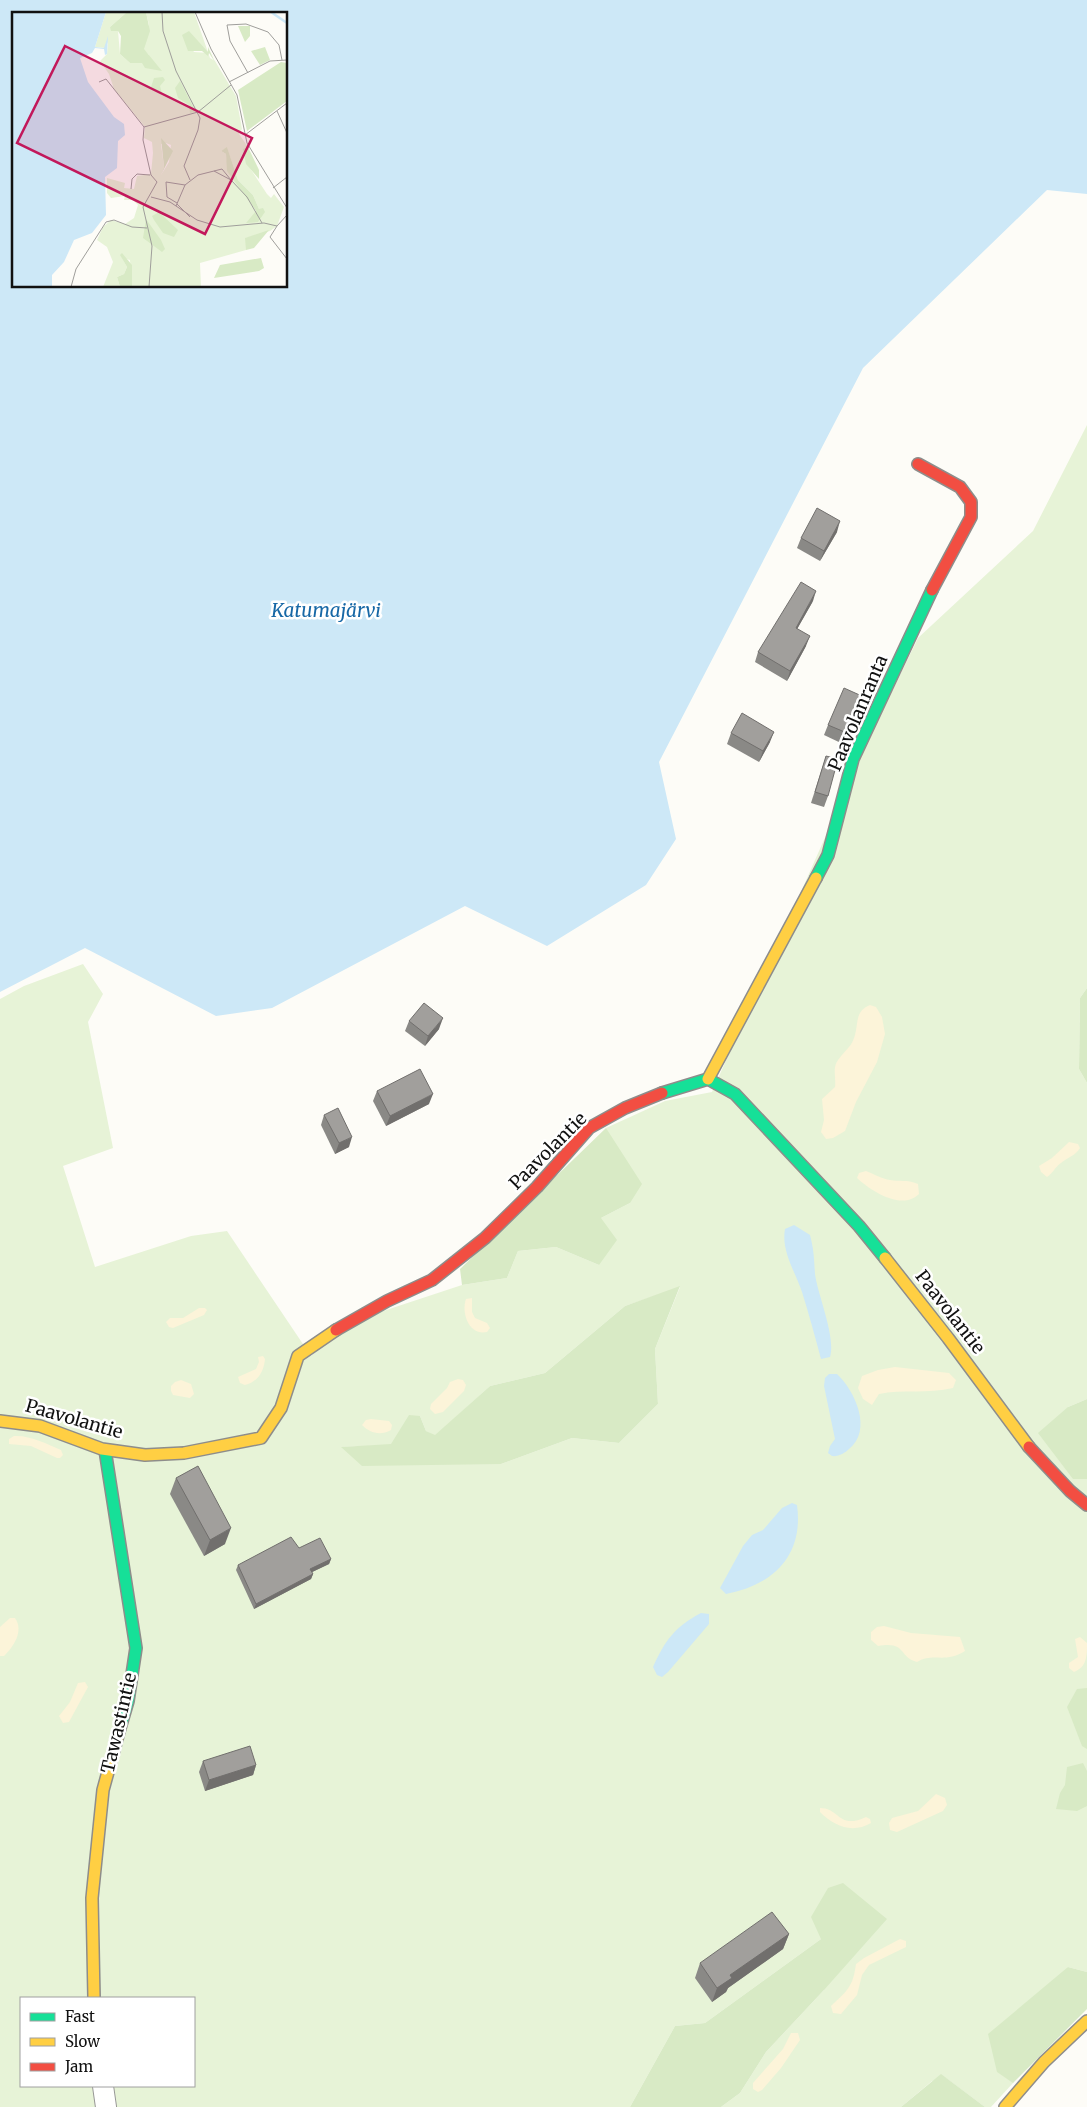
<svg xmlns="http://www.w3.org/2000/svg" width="1087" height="2107" viewBox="0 0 1087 2107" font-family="Merriweather,serif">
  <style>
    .green { fill: #e7f3d7; fill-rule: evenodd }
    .forest { fill: #d8eac5 }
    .sand { fill: #fcf4d9 }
    .water { fill: #cde8f7; fill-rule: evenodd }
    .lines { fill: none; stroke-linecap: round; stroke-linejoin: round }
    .street-casing { stroke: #979795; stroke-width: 22 }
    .fast-casing { stroke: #8e8d8b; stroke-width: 14 }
    .slow-casing { stroke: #8e8d8b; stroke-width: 14 }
    .jam-casing { stroke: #8e8d8b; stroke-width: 14 }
    .street { stroke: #fffffe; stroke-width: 20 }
    .fast { stroke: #16e098; stroke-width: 11 }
    .slow { stroke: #ffcf43; stroke-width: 11 }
    .jam { stroke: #f24e42; stroke-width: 11 }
    .wall { fill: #8a8986 }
    .shaded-wall { fill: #716f6d }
    .building { fill: #a19f9c; stroke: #716f6d }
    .labels { text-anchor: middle; stroke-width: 5; stroke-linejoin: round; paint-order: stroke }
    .street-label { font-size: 18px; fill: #111; stroke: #fff }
    .water-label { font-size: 19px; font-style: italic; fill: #1768a6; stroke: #fff }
    .inset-river { fill: none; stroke: #cde8f7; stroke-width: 2.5 }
    .inset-road { fill: none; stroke: #9f9e9b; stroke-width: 1 }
    .view { fill: #c2185b; fill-opacity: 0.15; stroke: #c2185b; stroke-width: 2.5 }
    .inset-edge { fill: none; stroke: #111; stroke-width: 2.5 }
  </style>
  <rect width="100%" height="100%" fill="#fdfcf7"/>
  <path class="green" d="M1087,425v563l-7,10 -1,71 8,14v316l-19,8 5,72h14v493l-19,-5 -55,116 -22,24h-6l-39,-29 -14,3 -31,26h-180l19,-14 26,-41 58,-62 -3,-51 -116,84 -30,3 -45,81h-630v-1108l24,-13 59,-22 20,30 -15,28 25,126 -50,18 32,101 96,-31 36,-5 84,125 39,-34 112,-37 45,-7 11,-27 38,-4 43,18 2,-47 29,-15 -24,-75 59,-27 47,-9 155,-349 51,-105 115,-107zM680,1287l-25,62 3,55 -39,39 -47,-5 -71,26 -159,-17 49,-2 29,-29 6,15 9,5 55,-50 55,-13 80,-67zM21,1998h173v88h-173z"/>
  <g class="forest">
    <polygon points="1087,988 1087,1083 1079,1069 1080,998"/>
    <polygon points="606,1128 642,1184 630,1203 601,1218 617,1240 599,1265 556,1247 518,1251 507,1278 462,1285 460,1269"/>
    <polygon points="680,1286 655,1349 658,1404 619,1443 572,1438 501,1464 362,1466 341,1447 391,1444 409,1415 420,1416 426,1431 435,1435 490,1386 545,1373 625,1306"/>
    <polygon points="1087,1399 1087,1479 1073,1479 1038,1433 1068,1407"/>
    <polygon points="1087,1688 1087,1749 1082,1746 1067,1707 1077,1689"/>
    <polygon points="1083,1763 1087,1771 1087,1806 1077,1811 1056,1809 1060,1793 1065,1785 1067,1767"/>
    <polygon points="843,1883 887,1919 824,1990 766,2052 740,2093 721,2107 630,2107 675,2026 705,2023 821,1939 811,1917 828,1888"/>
    <polygon points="1068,1967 1087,1972 1087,2009 1013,2083 997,2072 988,2034"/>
    <polygon points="941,2074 985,2107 901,2107"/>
  </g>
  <g class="sand">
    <path d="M870,1005l6,2 6,10 3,17 -8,28 -21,40 -11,29 -12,7 -7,1 -5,-7 3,-12 -2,-21 13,-12c1,-7 -1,-13 0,-20 2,-11 16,-18 19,-29 5,-13 0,-27 16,-33z"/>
    <path d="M1069,1142l9,2 2,4c-5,8 -12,9 -19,15 -6,4 -7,9 -14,14l-6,-5 -2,-6 13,-8z"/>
    <path d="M866,1171c8,3 16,8 24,9 10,2 16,-1 28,4l1,10c-17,17 -48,-3 -62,-16l2,-5z"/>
    <path d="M472,1298v14l3,6 12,5 3,5 -3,4c-18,4 -26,-19 -21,-33z"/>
    <polygon points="199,1308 205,1308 207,1310 204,1315 173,1328 169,1327 166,1322 170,1318 183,1318"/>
    <path d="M263,1356l2,3c-1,12 -7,23 -20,26l-5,-2 -2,-6 18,-8 3,-7 -1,-5z"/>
    <path d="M895,1367l54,6 7,7 -3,8c-25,6 -51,1 -74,6l-7,11 -9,-6 -5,-11 4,-12 16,-6z"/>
    <polygon points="458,1379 463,1380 466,1385 464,1391 443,1412 435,1414 430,1409 431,1404 447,1388 450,1382"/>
    <polygon points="181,1380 191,1384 194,1394 190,1398 173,1395 171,1391 171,1386 175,1382"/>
    <path d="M371,1419l18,2 3,4 -1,5c-11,6 -21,3 -29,-5l4,-5z"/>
    <path d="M14,1436c16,-1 33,8 47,14l2,5 -3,3h-3l-26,-12 -22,-2v-5z"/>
    <path d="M10,1618h5c9,13 -1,28 -11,38h-4v-29z"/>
    <path d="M884,1626l27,7 49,4 5,14c-21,13 -31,1 -48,11 -19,-5 -10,-21 -39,-16l-7,-6v-8l6,-5z"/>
    <path d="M1080,1637l7,6c0,13 0,24 -13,29l-5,-4v-5l9,-6 -3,-18z"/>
    <polygon points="85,1682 88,1687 69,1722 63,1723 59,1716 70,1702 78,1683"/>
    <polygon points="936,1794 945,1798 947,1805 943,1811 897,1832 890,1830 889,1823 892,1818 918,1811"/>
    <path d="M820,1808c20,0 18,22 46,9l4,2 1,4c-19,11 -37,3 -51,-11z"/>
    <path d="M900,1939l6,2v6l-37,18 -7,10 -5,20 -16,19 -8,-1 -2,-7c16,-15 22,-19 25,-42l8,-6z"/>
    <polygon points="791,2033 798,2033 800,2040 781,2068 762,2090 758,2092 753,2089 753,2083 783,2049"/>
  </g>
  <g class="water">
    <path d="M0,0h1087v194l-40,-4 -184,178 -204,394 17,77 -30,46 -99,61 -82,-40 -193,102 -56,8 -131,-68 -85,44zM14,14h272v272h-272z"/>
    <path d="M794,1225l16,10c4,15 4,24 5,39 3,22 21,63 15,83l-9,2c-6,-22 -12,-45 -19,-67 -7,-21 -21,-41 -17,-63z"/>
    <path d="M829,1374h8c18,17 36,56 12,75 -4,4 -11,8 -17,7l-4,-3 2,-7 5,-7 -11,-53 1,-8z"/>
    <path d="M792,1503l5,2c7,51 -24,80 -71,89l-6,-6 23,-42 9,-11 11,-5 19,-22z"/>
    <path d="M701,1613l8,1v10l-41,48 -6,5 -5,-2 -4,-8c12,-27 22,-40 48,-54z"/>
  </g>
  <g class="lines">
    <g class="street-casing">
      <polyline id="street" points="103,2086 106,2107"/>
    </g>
    <g class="fast-casing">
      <g id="fast">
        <polyline points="816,878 828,855 853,759 932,590"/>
        <polyline points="662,1093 708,1079 735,1094 859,1226 885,1258"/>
        <polyline points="105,1450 136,1648 128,1701 120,1728"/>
      </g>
    </g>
    <g class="slow-casing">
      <g id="slow">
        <polyline points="708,1079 816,878"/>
        <polyline points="885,1258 948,1338 1029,1447"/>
        <polyline points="0,1421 40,1426 102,1449 145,1455 184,1453 261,1438 281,1408 298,1356 336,1330"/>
        <polyline points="94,1998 92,1898 103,1790 120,1728"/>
        <polyline points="1005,2107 1044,2062 1087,2021"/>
      </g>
    </g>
    <g class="jam-casing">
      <g id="jam">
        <polyline points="918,464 960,487 971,502 971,517 932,590"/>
        <polyline points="336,1330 387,1301 432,1280 485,1238 537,1187 589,1128 625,1108 662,1093"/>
        <polyline points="1029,1447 1070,1491 1087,1505"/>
      </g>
    </g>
    <use href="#street" class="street"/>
    <use href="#fast" class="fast"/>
    <use href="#slow" class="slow"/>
    <use href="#jam" class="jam"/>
  </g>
  <g class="wall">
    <polygon points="837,532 820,561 797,548 801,538"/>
    <polygon points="813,601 797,629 806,646 787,681 755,662 758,652"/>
    <polygon points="864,697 860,708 843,744 824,735 828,725"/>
    <polygon points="731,733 770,742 759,762 727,744"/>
    <polygon points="826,756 828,796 824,807 811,803"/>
    <polygon points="409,1021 439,1029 425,1046 405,1031"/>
    <polygon points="377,1091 429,1104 386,1126 373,1101"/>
    <polygon points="324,1115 349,1147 335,1154 321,1125"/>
    <polygon points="176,1478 225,1544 204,1556 170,1494"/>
    <polygon points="299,1548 331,1559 329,1564 312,1572 313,1574 311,1579 254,1609 236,1570 238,1565"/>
    <polygon points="203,1761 256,1765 253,1775 205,1791 199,1772"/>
    <polygon points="789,1934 783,1949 728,1988 726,1992 712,2002 695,1978 700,1963"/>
  </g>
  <g class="shaded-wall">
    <polygon points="840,521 837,532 820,561 824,551"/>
    <polygon points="816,591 813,601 792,638 796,628"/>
    <polygon points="810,636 806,646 787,681 790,671"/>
    <polygon points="864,697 860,708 843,744 847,733"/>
    <polygon points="774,732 770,742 759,762 763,751"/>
    <polygon points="443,1018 439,1029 425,1046 428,1036"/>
    <polygon points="433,1094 429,1104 386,1126 390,1116"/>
    <polygon points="352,1137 349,1147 335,1154 339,1143"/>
    <polygon points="231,1528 225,1544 204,1556 210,1540"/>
    <polygon points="331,1559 329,1564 308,1574 310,1569"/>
    <polygon points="313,1574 311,1579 254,1609 256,1604"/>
    <polygon points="256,1765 253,1775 205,1791 209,1780"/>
    <polygon points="789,1934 783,1949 728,1988 726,1992 712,2002 717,1988 730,1975"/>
  </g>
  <g class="building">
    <polygon points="817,508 840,521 824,551 801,538"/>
    <polygon points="801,582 816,591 796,628 810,636 790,671 758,652"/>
    <polygon points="844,688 864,697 847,733 828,725"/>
    <polygon points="742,713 774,732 763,751 731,733"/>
    <polygon points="826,756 838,759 828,796 815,792"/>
    <polygon points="424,1003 443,1018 428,1036 409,1021"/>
    <polygon points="420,1069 433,1094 390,1116 377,1091"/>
    <polygon points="338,1108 352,1137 339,1143 324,1115"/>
    <polygon points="198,1466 231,1528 210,1540 176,1478"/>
    <polygon points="291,1537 299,1548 320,1538 331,1559 310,1569 313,1574 256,1604 238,1565"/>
    <polygon points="250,1746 256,1765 209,1780 203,1761"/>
    <polygon points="772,1912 789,1934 730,1975 732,1978 717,1988 700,1963"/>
  </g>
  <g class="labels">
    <g class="street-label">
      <text transform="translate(858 713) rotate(-67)" y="6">Paavolanranta</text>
      <text transform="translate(548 1151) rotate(-45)" y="6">Paavolantie</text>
      <text transform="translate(950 1312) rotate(52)" y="6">Paavolantie</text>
      <text transform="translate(74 1419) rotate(16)" y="6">Paavolantie</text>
      <text transform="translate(119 1723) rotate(-77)" y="6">Tawastintie</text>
    </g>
    <g class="water-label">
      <text x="326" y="617">Katumajärvi</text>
    </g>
  </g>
  <g transform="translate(12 12)">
    <rect width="275" height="275" fill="#fdfcf7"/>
    <path d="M94,0h21l-17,15 8,4 2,23 10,9h13l6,-8 -6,-6 6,-24 -3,-13h48l16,46 5,3 21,35 6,33 -3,5 9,13v18l19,29 4,4 3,-4 10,13 -7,19 -7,5 -24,7v12l-46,13 1,24h-69l-2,-27 -8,-2 5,9 -3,7 -7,3 3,10h-17l10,-25 -6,-15 -10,-7 6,-13 8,-7 14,4 9,-6 4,-13 -5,-5h-9l1,-4 -14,2 -4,-5v-15l18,5 -1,5 10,1 3,-13 14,-2 2,-21 -1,-11 -8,-4 1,-11 -31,-38 -5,-15 -9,-13 7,-7 1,-12 -3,6 -10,-1zM171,24l25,17 -14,-1zM154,131l5,2 -2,17 -8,13 3,-8 -3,-23zM215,136l11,32 15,15 6,14 -12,16 9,-13 -28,-44 -2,-14 -5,-3z" fill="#e7f3d7" fill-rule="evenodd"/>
    <path d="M115,0h19l4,19 -6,18 18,22 -17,-3 -3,-5h-12l-10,-9 1,-18 -3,-5h-7l-1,-4zM226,14h12v10l-5,6zM177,19l19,21v-5l7,15 -6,-9 -1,3 -6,-5h-14l-6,-16zM253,35l5,13 -10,5 -9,-14zM269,50l6,1v38l-40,30 -9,-41zM151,65l2,3 -5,6 2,7h-3l-8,-6 3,-9zM168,69l16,31 -6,1 -1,-8 -11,-7 -3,-10zM149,126l12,13 -12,24 3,-8zM215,135l11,33 15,15 6,14 4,-1 2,4 -7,10 -12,1 10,-12 -29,-40 -1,-17 -5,-3zM236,135l11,23v9l-13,-15 -3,-15zM147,200l19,18 -4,7 -11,-4 -9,-13 -2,-4zM134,207l15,21 4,9 -3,3 -19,-14zM257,218l-15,18 -8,2 -1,-12zM110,241l10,12v22h-12l-3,-10 7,-3 3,-7 -7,-12zM249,246l3,10 -5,3 -45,7 6,-13z" fill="#d8eac5"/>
    <path d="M0,0h94l-11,35 9,1 4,-12 -1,18 -2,1 -1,-6 -9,-1 -3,5 -12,5 8,24 26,35 10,7 1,11 -7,6 -1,27 -12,9 1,38 -14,18 -18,7 -10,22 -12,13v12h-40z" fill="#cde8f7"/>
    <path class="inset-river" d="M259,0l16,11"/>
    <path class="inset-road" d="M150,0l1,19 13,40 24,47 -2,12 -14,36 6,14M183,0l16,37 26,46 10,48 40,65M236,61l-18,-32 -3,-16 19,-1 22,8 11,13 3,15M87,70l7,-3 38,48M217,70l41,-21 17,-1M265,99l10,22M233,123l42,-32M202,159l17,9 16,17 15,26M261,176l14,-11M119,177l1,-10 5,-5 13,1M139,185l19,5 27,18 23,7 44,-4 13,3 10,-11M165,191l-10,-6 -1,-15 19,3M165,192l13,13M164,194l9,-21 13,-10 24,-6 9,11M265,214l-7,11 17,22M59,275l5,-18 30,-47 8,-2 18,7 15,1M137,275l3,-41 -9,-39 14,-25 -6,-7 -8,-35 1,-13 54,-15 33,-27"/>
    <path class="view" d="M53,34l187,92 -47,96 -188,-91z"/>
    <rect width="275" height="275" class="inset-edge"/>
  </g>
  <rect x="20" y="1997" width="175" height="90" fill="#ffffff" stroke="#a0a0a0"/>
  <rect x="30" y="2013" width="25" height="8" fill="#16e098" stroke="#a0a0a0"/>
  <text x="65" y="2022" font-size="15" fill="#111111">Fast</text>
  <rect x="30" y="2038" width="25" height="8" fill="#ffcf43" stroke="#a0a0a0"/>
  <text x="65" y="2047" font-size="15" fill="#111111">Slow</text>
  <rect x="30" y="2063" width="25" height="8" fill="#f24e42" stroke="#a0a0a0"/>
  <text x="65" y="2072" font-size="15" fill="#111111">Jam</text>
</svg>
